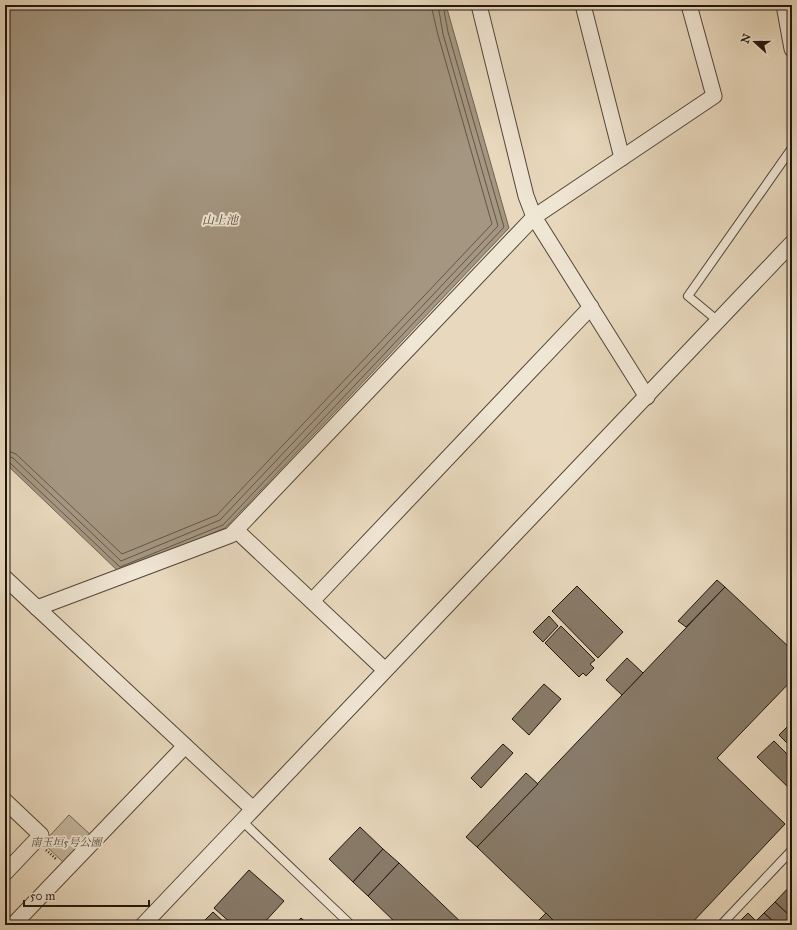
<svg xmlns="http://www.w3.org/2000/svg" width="797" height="930" viewBox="0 0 797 930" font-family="'IM FELL Great Primer','Noto Serif JP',serif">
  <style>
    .green { fill: #c6b79f; stroke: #726656 }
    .water { fill: #a49681; stroke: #6f6353 }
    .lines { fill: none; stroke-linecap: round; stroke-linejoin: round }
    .shore { stroke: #625647; stroke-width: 1 }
    .building { fill: #887b69; stroke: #1f160d }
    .service-casing { stroke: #514639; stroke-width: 10 }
    .minor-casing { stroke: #514639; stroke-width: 17 }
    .path { stroke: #1f160d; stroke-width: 2.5; stroke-dasharray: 1 2; stroke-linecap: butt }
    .service { stroke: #f0e6d4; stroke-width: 8 }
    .minor { stroke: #f0e6d4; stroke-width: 15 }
    .labels { text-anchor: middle; stroke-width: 4; stroke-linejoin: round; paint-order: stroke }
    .park-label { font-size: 11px; font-style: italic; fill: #594e40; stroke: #f0e6d4 }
    .water-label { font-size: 12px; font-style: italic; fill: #54493b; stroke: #f0e6d4 }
  </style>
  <rect width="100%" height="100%" fill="#e8d8bd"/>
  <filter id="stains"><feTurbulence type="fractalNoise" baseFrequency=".005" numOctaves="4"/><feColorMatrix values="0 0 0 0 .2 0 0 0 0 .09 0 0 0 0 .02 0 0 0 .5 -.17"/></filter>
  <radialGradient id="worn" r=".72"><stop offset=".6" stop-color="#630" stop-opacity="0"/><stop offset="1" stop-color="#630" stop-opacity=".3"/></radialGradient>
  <polygon class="green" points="69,815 93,837 66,865 43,843"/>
  <polygon class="water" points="5,5 446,5 509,228 225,528 119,572 5,463"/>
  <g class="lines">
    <g class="shore">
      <polyline points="5,450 16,454 122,554 217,515 492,224 438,35 431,5"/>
      <polyline points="5,456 13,458 121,561 220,520 498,226 443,34 438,5"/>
      <polyline points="5,461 9,462 120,567 223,525 504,227 448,32 443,5"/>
    </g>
  </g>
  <g class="building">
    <polygon points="717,580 725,587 686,627 678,621"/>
    <polygon points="577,586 623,632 598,658 552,611"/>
    <polygon points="725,587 792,650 792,680 717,758 785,824 690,925 558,925 477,847"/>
    <polygon points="549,616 558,626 543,642 533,632"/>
    <polygon points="561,626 595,660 590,664 594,668 586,676 583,673 579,677 545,643"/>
    <polygon points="627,658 643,673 622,695 606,680"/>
    <polygon points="544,684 561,699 529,735 512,719"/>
    <polygon points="792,722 792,748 779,735"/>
    <polygon points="774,741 792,759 792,791 757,757"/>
    <polygon points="503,744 513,753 481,788 471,778"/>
    <polygon points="526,773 538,784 477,847 466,837"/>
    <polygon points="360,827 383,849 353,882 329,859"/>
    <polygon points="383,849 399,863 368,896 353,882"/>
    <polygon points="399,863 464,925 398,925 368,896"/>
    <polygon points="249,870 284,901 262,925 233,925 214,908"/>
    <polygon points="792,884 792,918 775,902"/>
    <polygon points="775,902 792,918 792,925 777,925 764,913"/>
    <polygon points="213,912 227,925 200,925"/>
    <polygon points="546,913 558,925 534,925"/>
    <polygon points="748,913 756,921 764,913 777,925 736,925"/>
    <polygon points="301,918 309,925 294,925"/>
  </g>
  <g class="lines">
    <g class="service-casing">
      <g id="service">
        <polyline points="718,321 688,296 792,148"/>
        <polyline points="241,820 351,925"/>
        <polyline points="721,925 792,850"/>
      </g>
    </g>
    <g class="minor-casing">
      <g id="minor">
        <polyline points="479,5 526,196 534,217 647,397"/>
        <polyline points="583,5 622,158"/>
        <polyline points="784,5 792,49"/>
        <polyline points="236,530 385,670"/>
        <polyline points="5,578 253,809"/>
        <polyline points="312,601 591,307"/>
        <polyline points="37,608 231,535 534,217 714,96 689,5"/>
        <polyline points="5,801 41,835 5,873"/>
        <polyline points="13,925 185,746"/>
        <polyline points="143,925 792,243"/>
      </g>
    </g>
    <polyline class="path" points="46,850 56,859"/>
    <use href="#service" class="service"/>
    <use href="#minor" class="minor"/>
  </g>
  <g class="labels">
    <g class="park-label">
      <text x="66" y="846">南玉垣5号公園</text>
    </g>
    <g class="water-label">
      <text x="220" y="224">山上池</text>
    </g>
  </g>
  <rect width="797" height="930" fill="none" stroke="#e8d8bd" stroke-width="20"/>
  <rect x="6" y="6" width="785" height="918" fill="none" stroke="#1f160d" stroke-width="2"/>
  <rect x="10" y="10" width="777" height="910" fill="none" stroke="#1f160d"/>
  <g transform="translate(755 42) rotate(291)" stroke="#f0e6d4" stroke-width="3" paint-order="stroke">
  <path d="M0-3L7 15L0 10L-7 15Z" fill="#1f160d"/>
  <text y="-6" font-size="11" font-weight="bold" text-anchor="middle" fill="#1f160d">N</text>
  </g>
  <path d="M24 900v6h125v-6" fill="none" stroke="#1f160d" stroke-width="2"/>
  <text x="30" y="900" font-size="12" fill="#1f160d" stroke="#f0e6d4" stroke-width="3" paint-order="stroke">50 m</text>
  <rect width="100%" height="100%" filter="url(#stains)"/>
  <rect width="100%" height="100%" fill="url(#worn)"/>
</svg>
